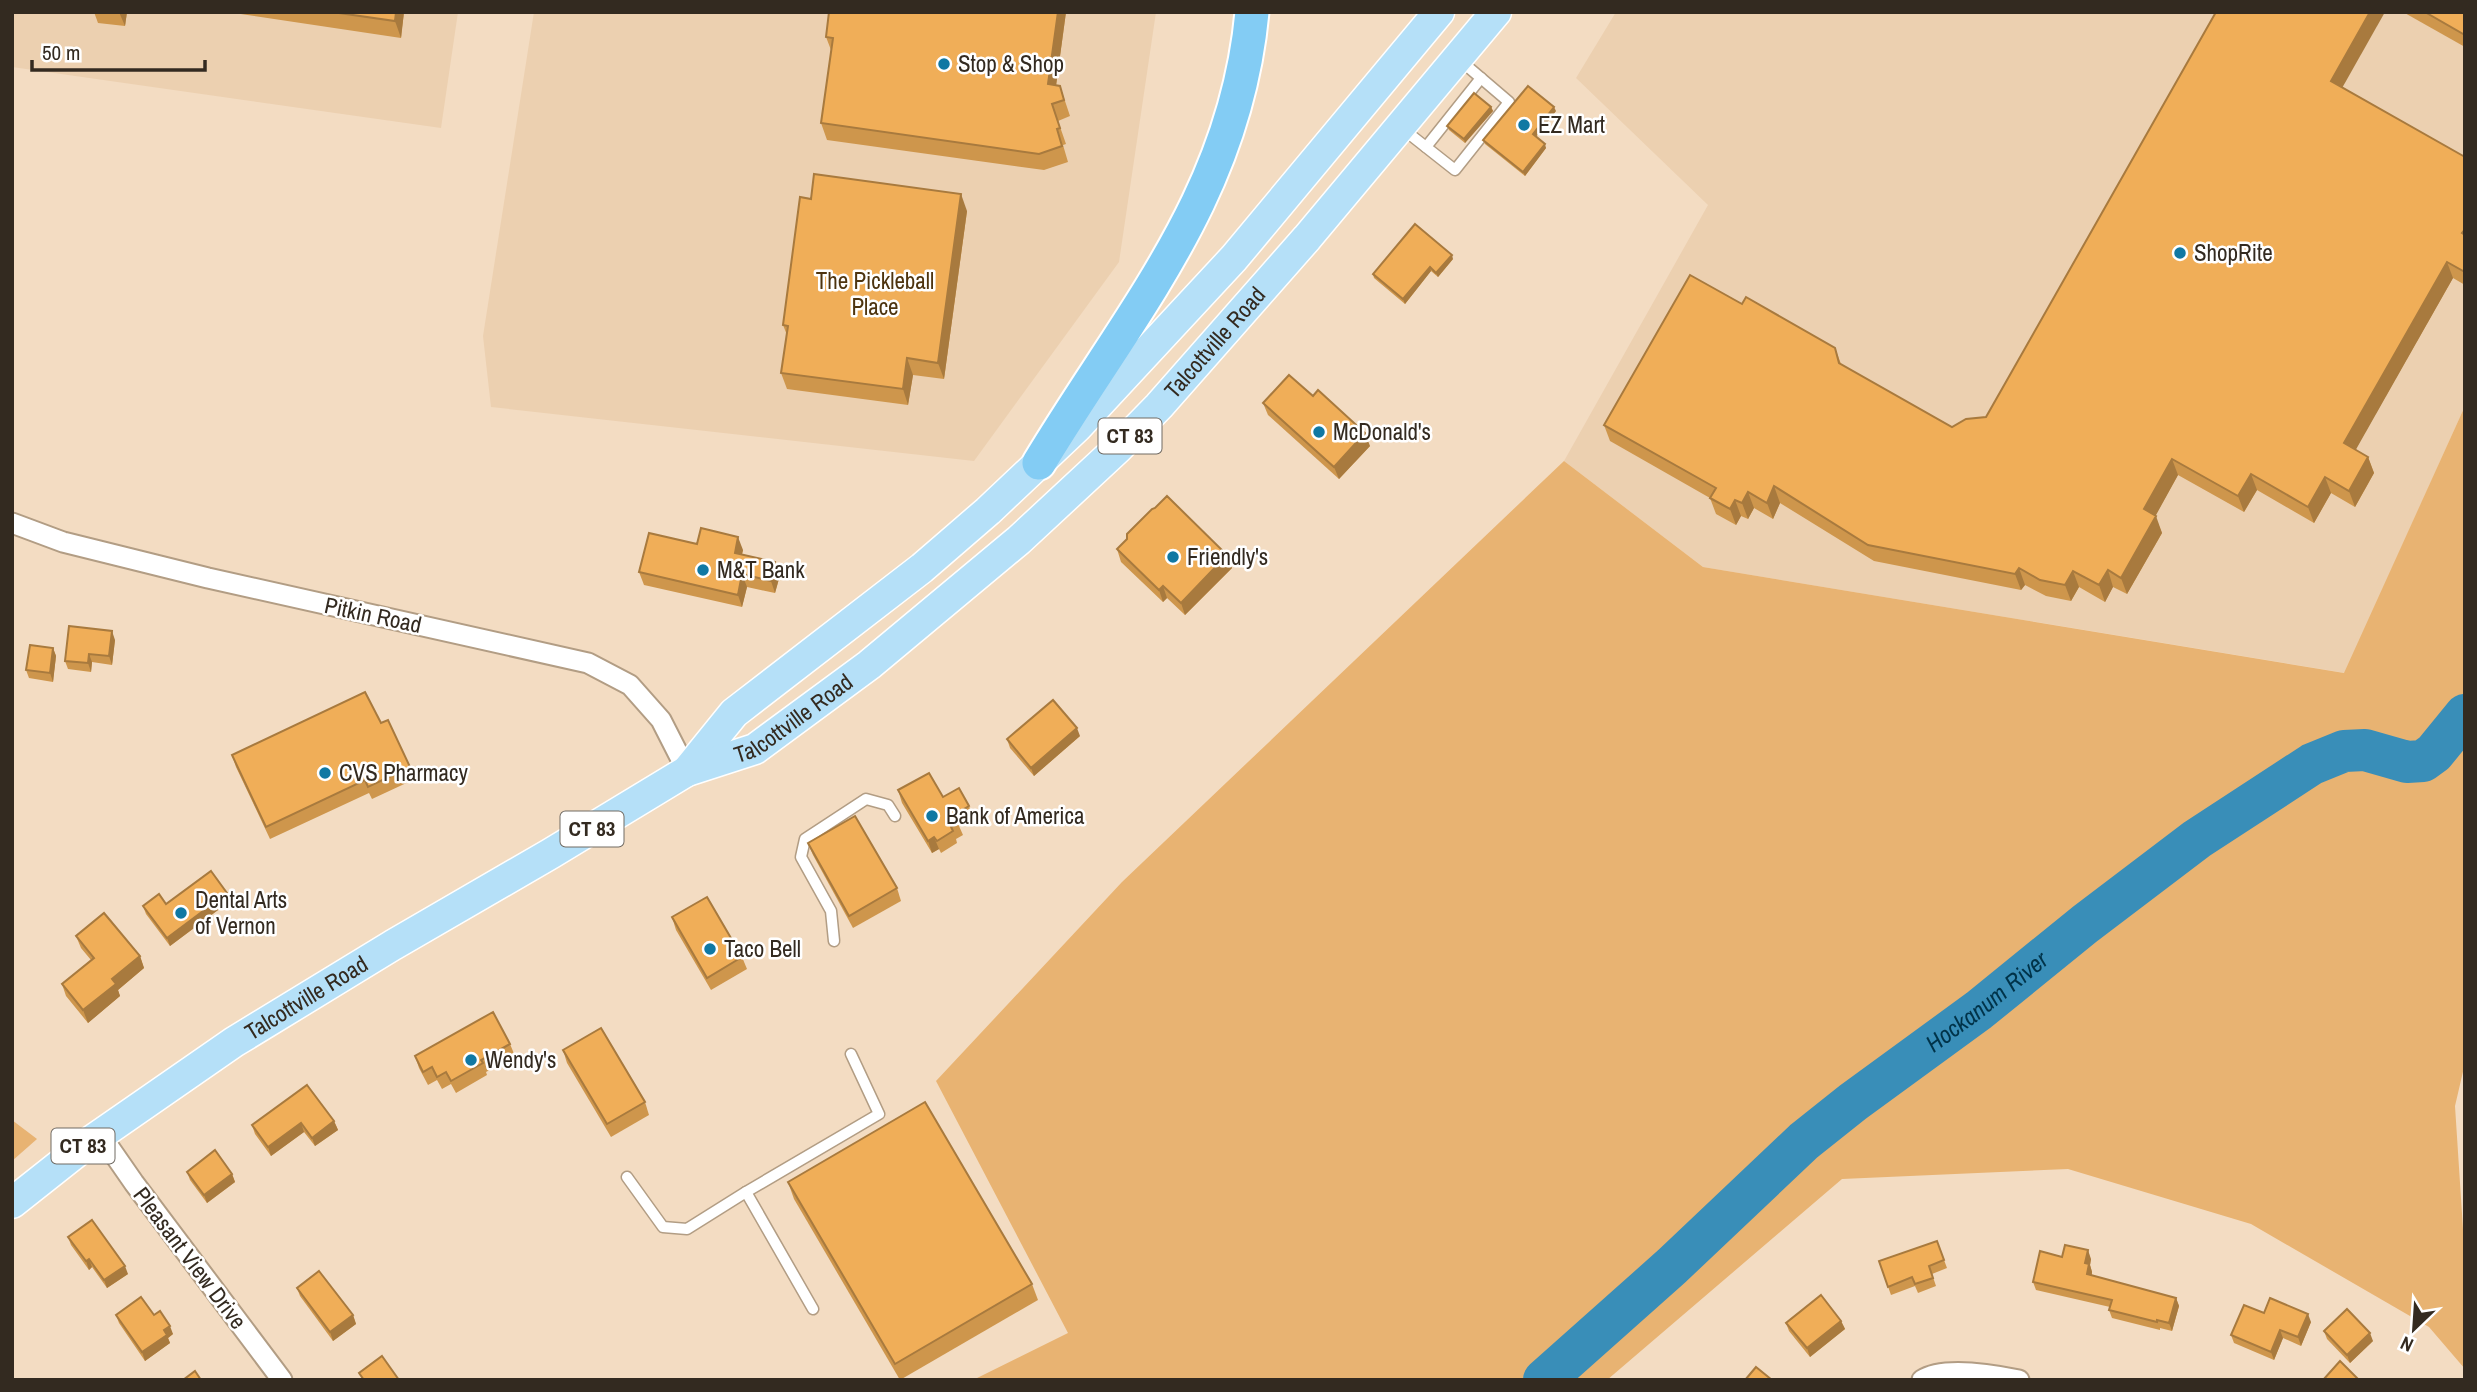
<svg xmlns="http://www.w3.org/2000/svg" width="2477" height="1392" viewBox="0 0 2477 1392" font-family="'Archivo Narrow',sans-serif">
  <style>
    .built { fill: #ecd0b0 }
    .green { fill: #e8b372 }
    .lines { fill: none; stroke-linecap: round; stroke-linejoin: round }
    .river { stroke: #398eb8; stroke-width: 42 }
    .lane-casing { stroke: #b29d84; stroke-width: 13 }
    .street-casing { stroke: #b29d84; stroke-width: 23 }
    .primary-casing { stroke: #fff; stroke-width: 33 }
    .highway-casing { stroke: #fff; stroke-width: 37 }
    .lane { stroke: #fff; stroke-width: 10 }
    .street { stroke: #fff; stroke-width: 19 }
    .primary { stroke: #b5e0f8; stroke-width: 30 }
    .highway { stroke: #83ccf4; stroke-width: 33 }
    .wall { fill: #ce964c }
    .shaded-wall { fill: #a87a3e }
    .building { fill: #f0ae58; stroke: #a87a3e; stroke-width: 2 }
    .poi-dot { fill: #1078a3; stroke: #fff; stroke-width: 2.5 }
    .labels { text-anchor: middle; stroke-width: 5; stroke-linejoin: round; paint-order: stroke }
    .shield { fill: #fff; stroke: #706a63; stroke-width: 2 }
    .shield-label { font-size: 21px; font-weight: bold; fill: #332a20 }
    .poi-label { font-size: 23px; fill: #332a20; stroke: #fff; text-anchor: start }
    .park-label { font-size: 23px; fill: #4e340f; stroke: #fff }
    .street-label { font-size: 23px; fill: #332a20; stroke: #fff }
    .water-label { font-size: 24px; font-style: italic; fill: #003349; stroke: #fff }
  </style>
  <rect width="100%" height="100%" fill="#f3dcc2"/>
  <g class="built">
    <polygon points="12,12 458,12 441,128 12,67"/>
    <polygon points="534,12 1156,12 1119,262 974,461 491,407 483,336"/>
    <polygon points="1616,12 2465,12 2465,406 2345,673 1703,567 1564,461 1708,205 1576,78"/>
  </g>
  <g class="green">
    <polygon points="2465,406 2465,1063 2455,1106 2465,1260 2465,1369 2429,1327 2251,1224 2068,1169 1842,1179 1607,1380 973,1380 1068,1333 936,1081 1122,882 1564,461 1703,567 2344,673"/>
    <polygon points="12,1120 37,1139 12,1161"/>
  </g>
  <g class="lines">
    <path class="river" id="s1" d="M1544,1380l128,-114 132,-125 49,-39 126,-92 106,-86 112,-85 115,-75 32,-13 21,-1 42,12 16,-1 11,-8 31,-38"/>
    <g class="lane-casing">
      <g id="lane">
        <polyline points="1403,129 1455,170 1509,102 1461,61"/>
        <polyline points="1426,147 1481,78"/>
        <polyline points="834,941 831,911 801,857 805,839 866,799 888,805 895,816"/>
        <polyline points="627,1177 663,1227 687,1229 746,1192 879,1114 851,1054"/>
        <polyline points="746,1192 813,1309"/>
      </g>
    </g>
    <g class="street-casing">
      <g id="street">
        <polyline points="12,523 63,542 208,578 588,663 630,685 661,720 687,771"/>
        <polyline points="100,1134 134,1183 282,1380"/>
        <path d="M1922,1380c21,-14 73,-5 97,0"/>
      </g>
    </g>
    <g class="primary-casing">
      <g id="primary">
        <polyline points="687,771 734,713 922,568 988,511 1077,427 1234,258 1439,12"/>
        <path id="s2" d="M12,1203l72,-57 150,-104 159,-97 157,-91 137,-83 68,-22 114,-84 150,-125 98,-91 42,-43 148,-168 189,-226"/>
      </g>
    </g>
    <g class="highway-casing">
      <path id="highway" d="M1039,463c91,-151 196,-267 213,-451"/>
    </g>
    <use href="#lane" class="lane"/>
    <use href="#street" class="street"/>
    <use href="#primary" class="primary"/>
    <use href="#highway" class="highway"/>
  </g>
  <g class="wall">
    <polygon points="94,12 127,12 125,26 98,23"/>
    <polygon points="227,12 404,12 401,38"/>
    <polygon points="829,12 1066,12 1056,85 1060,86 1070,116 1058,121 1066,144 1063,145 1068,162 1044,170 827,140 821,123 831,50 826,37"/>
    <polygon points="2403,12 2465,12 2465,47"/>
    <polygon points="2342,87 2465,157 2465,285 2453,278 2355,450 2368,457 2374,473 2355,507 2331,493 2314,523 2257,490 2244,512 2178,475 2155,516 2162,533 2127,594 2113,587 2105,602 2079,587 2071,601 2046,596 2025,585 2021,590 1874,561 1780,503 1773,519 1754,508 1748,519 1741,516 1736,525 1716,514 1710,498 1610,441 1604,425 1742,304 1835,348 1841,364 1952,427 1986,417"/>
    <polygon points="1491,107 1493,111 1465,143 1449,130 1447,126"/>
    <polygon points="1556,111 1536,137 1546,148 1525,176 1485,144 1483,140"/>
    <polygon points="811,199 967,211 944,379 913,375 908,405 787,389 781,373 787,335 783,325"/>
    <polygon points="1453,259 1438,277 1431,271 1405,304 1374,278 1373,274"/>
    <polygon points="1263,403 1370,446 1339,479 1268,415"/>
    <polygon points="697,544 743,550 742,555 780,575 775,593 747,587 742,607 644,585 639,572"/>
    <polygon points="1117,549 1232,568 1185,615 1167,598 1163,602 1121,562"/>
    <polygon points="115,640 112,665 92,662 91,672 68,669 65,661"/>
    <polygon points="53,648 56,656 53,682 29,678 26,670"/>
    <polygon points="381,723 410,767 415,779 372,799 369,793 270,839 236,767 232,755"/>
    <polygon points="1080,736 1034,776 1010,748 1007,739"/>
    <polygon points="898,790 943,797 969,806 974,818 959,826 963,835 956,839 957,843 941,853 939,849 932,853 902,803"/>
    <polygon points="808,843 897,888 901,901 853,928 813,855"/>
    <polygon points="227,893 230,901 170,946 146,914 143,906 166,904"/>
    <polygon points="672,917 742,957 747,969 711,990 676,930"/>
    <polygon points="76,936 140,956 144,968 118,990 120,996 88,1023 66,996 62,984 91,960 81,948"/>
    <polygon points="510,1044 515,1056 486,1072 487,1075 456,1093 451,1084 442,1089 437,1080 428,1085 419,1068 415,1056"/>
    <polygon points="563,1050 645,1102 649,1115 611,1137 567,1063"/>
    <polygon points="334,1121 338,1130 315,1146 304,1132 271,1156 255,1134 252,1125"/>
    <polygon points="187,1172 232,1174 235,1182 207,1203 190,1180"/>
    <polygon points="788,1182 1032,1284 1038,1300 900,1380 794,1199"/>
    <polygon points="68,1237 128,1274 107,1288 92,1267 89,1270 71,1245"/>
    <polygon points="1937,1241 1947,1268 1932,1274 1936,1286 1918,1293 1915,1286 1891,1295 1879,1261"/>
    <polygon points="2062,1257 2091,1259 2090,1265 2092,1272 2092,1276 2176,1298 2179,1306 2172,1331 2160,1328 2160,1330 2112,1318 2109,1310 2110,1307 2036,1290 2033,1282"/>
    <polygon points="297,1288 353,1315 356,1324 333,1341 300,1296"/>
    <polygon points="2264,1313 2311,1322 2301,1346 2283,1338 2274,1360 2234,1343 2231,1335"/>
    <polygon points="116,1315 154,1315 173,1334 168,1338 170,1343 145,1361 119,1323"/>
    <polygon points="1841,1321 1845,1329 1810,1357 1789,1331 1786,1323"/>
    <polygon points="2324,1331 2373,1341 2350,1363 2327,1339"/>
  </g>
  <g class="shaded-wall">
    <polygon points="119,12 127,12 125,26"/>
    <polygon points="396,12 404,12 401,38 395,21"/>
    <polygon points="1058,12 1066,12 1054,101 1048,84"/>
    <polygon points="2370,12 2385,12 2337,97 2331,81"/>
    <polygon points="1491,107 1493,111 1465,143 1464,139"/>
    <polygon points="1554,107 1556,111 1534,139 1533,134"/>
    <polygon points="1545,144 1546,148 1525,176 1523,172"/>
    <polygon points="961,194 967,211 944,379 938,363"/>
    <polygon points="1452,255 1453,259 1438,277 1436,273"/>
    <polygon points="2447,262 2453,278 2350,460 2344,443"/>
    <polygon points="1430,267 1431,271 1405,304 1403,299"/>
    <polygon points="907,358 913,375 908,405 903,389"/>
    <polygon points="1365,433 1370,446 1339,479 1334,467"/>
    <polygon points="2368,457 2374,473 2355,507 2349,491"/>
    <polygon points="2172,459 2178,475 2150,526 2144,509"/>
    <polygon points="2251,474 2257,490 2244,512 2238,496"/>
    <polygon points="2325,477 2331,493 2314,523 2308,507"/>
    <polygon points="1774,486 1780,503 1773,519 1767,503"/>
    <polygon points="1748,492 1754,508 1748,519 1742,503"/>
    <polygon points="1735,500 1741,516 1736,525 1730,509"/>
    <polygon points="2156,516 2162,533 2127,594 2121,578"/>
    <polygon points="738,537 743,550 739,565 735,553"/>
    <polygon points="1227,555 1232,568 1185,615 1181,603"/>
    <polygon points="775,562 780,575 775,593 771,581"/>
    <polygon points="2019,568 2025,585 2021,590 2015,574"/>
    <polygon points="2108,570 2113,587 2105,602 2099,585"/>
    <polygon points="2073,571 2079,587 2071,601 2065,585"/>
    <polygon points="742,574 747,587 742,607 738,595"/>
    <polygon points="1163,586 1167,598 1163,602 1159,590"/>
    <polygon points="112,631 115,640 112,665 109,656"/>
    <polygon points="53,648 56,656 53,682 50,673"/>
    <polygon points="89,654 92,662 91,672 88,663"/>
    <polygon points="1077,728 1080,736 1034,776 1031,768"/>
    <polygon points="934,837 939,849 932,853 928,841"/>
    <polygon points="227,893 230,901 170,946 167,938"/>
    <polygon points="140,956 144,968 118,990 120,996 88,1023 83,1010 112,979"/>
    <polygon points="334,1121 338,1130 315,1146 312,1138"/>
    <polygon points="301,1123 304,1132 271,1156 268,1147"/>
    <polygon points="232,1174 235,1182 207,1203 204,1195"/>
    <polygon points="2088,1250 2091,1259 2090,1265 2092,1272 2090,1283 2087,1274 2085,1263"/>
    <polygon points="89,1259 92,1267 89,1270 86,1261"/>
    <polygon points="125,1266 128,1274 107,1288 104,1280"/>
    <polygon points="2176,1298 2179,1306 2172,1331 2169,1323"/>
    <polygon points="2308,1314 2311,1322 2301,1346 2298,1337"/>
    <polygon points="353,1315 356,1324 333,1341 330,1332"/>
    <polygon points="1841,1321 1845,1329 1810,1357 1807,1348"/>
    <polygon points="170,1326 173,1334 168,1338 170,1343 145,1361 142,1352 164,1330"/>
    <polygon points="2280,1330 2283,1338 2274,1360 2271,1352"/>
    <polygon points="2370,1333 2373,1341 2350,1363 2347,1355"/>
  </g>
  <g class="building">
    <polygon points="332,12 396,12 395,21"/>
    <polygon points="829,12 1058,12 1048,84 1060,86 1064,100 1052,104 1060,128 1057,129 1062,146 1039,154 821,123 833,38 826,37"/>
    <polygon points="2216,12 2370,12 2331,81 2465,157 2465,229 2462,233 2465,235 2465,272 2447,262 2344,443 2368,457 2349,491 2325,477 2308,507 2251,474 2238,496 2172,459 2144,509 2156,516 2121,578 2108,570 2099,585 2073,571 2065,585 2040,580 2019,568 2015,574 1868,545 1774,486 1767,503 1748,492 1742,503 1735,500 1730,509 1710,498 1716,488 1604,425 1690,275 1742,304 1746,297 1835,348 1839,363 1952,427 1966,419 1986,417"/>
    <polygon points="2425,12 2465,12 2465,35"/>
    <polygon points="1528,86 1554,107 1533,134 1545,144 1523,172 1483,140"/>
    <polygon points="1474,93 1491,107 1464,139 1447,126"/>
    <polygon points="814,174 961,194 938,363 907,358 903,389 781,373 788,326 783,325 800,197 811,199"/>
    <polygon points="1415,224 1452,255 1436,273 1430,267 1403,299 1373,274"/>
    <polygon points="1289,375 1313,396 1318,390 1365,433 1334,467 1263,403"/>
    <polygon points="1167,496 1227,555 1181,603 1163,586 1159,590 1117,549 1127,539 1127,534 1152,509 1155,508"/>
    <polygon points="701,528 738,537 735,553 775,562 771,581 742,574 738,595 639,572 649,533 697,544"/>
    <polygon points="69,626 112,631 109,656 89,654 88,663 65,661"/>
    <polygon points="30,645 53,648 50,673 26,670"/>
    <polygon points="365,692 381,723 388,720 410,767 368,787 365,780 266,827 232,755"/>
    <polygon points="1053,700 1077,728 1031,768 1007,739"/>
    <polygon points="929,773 943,797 959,788 969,806 954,815 958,823 951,827 953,831 937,841 934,837 928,841 898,790"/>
    <polygon points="855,816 897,888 849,916 808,843"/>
    <polygon points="211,871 227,893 167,938 143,906 159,894 166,904"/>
    <polygon points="707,897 742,957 707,978 672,917"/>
    <polygon points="104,913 140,956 112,979 116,984 83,1010 62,984 94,958 76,936"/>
    <polygon points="493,1012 510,1044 481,1060 483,1063 451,1081 446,1072 437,1077 432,1067 423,1072 415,1056"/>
    <polygon points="601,1028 645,1102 607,1124 563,1050"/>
    <polygon points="307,1085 334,1121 312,1138 301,1123 268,1147 252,1125"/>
    <polygon points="925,1102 1032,1284 895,1364 788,1182"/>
    <polygon points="215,1150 232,1174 204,1195 187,1172"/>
    <polygon points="92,1220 125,1266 104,1280 89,1259 86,1261 68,1237"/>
    <polygon points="1937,1241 1944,1260 1929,1266 1933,1278 1915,1284 1912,1277 1888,1287 1879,1261"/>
    <polygon points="2065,1245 2088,1250 2085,1263 2089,1264 2087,1274 2176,1298 2169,1323 2157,1320 2157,1322 2109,1310 2112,1300 2033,1282 2040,1251 2062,1257"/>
    <polygon points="319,1271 353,1315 330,1332 297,1288"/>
    <polygon points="1821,1295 1841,1321 1807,1348 1786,1323"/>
    <polygon points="141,1297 154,1315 160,1311 170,1326 164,1330 167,1335 142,1352 116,1315"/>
    <polygon points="2270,1298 2308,1314 2298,1337 2280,1330 2271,1352 2231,1335 2244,1305 2264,1313"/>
    <polygon points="2347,1309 2370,1333 2347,1355 2324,1331"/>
    <polygon points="382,1356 399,1380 364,1380 359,1373"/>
    <polygon points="2340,1361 2359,1380 2323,1380"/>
    <polygon points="1756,1367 1772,1380 1745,1380"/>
    <polygon points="195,1371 201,1380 183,1380"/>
  </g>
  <g class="poi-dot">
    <circle cx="944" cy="64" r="7"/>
    <circle cx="1524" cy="125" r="7"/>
    <circle cx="2180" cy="253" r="7"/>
    <circle cx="1319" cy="432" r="7"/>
    <circle cx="1173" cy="557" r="7"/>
    <circle cx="703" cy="570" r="7"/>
    <circle cx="325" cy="773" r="7"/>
    <circle cx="932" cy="816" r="7"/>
    <circle cx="181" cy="913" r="7"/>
    <circle cx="710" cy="949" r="7"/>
    <circle cx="471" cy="1060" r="7"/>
  </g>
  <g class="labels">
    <g class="shield">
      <rect x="1098.5" y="418.5" width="63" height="35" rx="5"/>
      <rect x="560.5" y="811.5" width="63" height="35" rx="5"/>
      <rect x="51.5" y="1128.5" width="63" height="35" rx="5"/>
    </g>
    <g class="shield-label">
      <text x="1130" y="443">CT 83</text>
      <text x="592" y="836">CT 83</text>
      <text x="83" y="1153">CT 83</text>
    </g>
    <g class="poi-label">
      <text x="958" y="72">Stop &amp; Shop</text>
      <text x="1538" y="133">EZ Mart</text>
      <text x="2194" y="261">ShopRite</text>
      <text x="1333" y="440">McDonald's</text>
      <text x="1187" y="565">Friendly's</text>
      <text x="717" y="578">M&amp;T Bank</text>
      <text x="339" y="781">CVS Pharmacy</text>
      <text x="946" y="824">Bank of America</text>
      <text x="195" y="908">Dental Arts<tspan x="195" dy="26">of Vernon</tspan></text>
      <text x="724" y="957">Taco Bell</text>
      <text x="485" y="1068">Wendy's</text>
    </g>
    <g class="park-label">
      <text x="875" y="289">The Pickleball<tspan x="875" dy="26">Place</tspan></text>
    </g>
    <g class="street-label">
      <text dy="8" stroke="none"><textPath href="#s2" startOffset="1489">Talcottville Road</textPath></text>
      <text transform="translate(373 615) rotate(12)" y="8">Pitkin Road</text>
      <text dy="8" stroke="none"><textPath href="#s2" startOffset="922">Talcottville Road</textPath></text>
      <text dy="8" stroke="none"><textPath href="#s2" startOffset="359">Talcottville Road</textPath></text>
      <text transform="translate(190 1258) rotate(53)" y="8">Pleasant View Drive</text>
    </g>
    <g class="water-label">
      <text dy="8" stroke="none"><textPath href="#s1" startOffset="583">Hockanum River</textPath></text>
    </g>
  </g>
  <rect width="2477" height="1392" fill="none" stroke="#332a20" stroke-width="28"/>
  <g transform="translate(2414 1329) rotate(205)" stroke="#ffffff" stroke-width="5" paint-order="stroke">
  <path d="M0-5L12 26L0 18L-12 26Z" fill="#332a20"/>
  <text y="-10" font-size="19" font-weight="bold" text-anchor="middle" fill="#332a20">N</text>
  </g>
  <path d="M32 60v10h173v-10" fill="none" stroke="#332a20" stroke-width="3.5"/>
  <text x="42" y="60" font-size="21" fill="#332a20" stroke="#ffffff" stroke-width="5" paint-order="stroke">50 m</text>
</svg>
